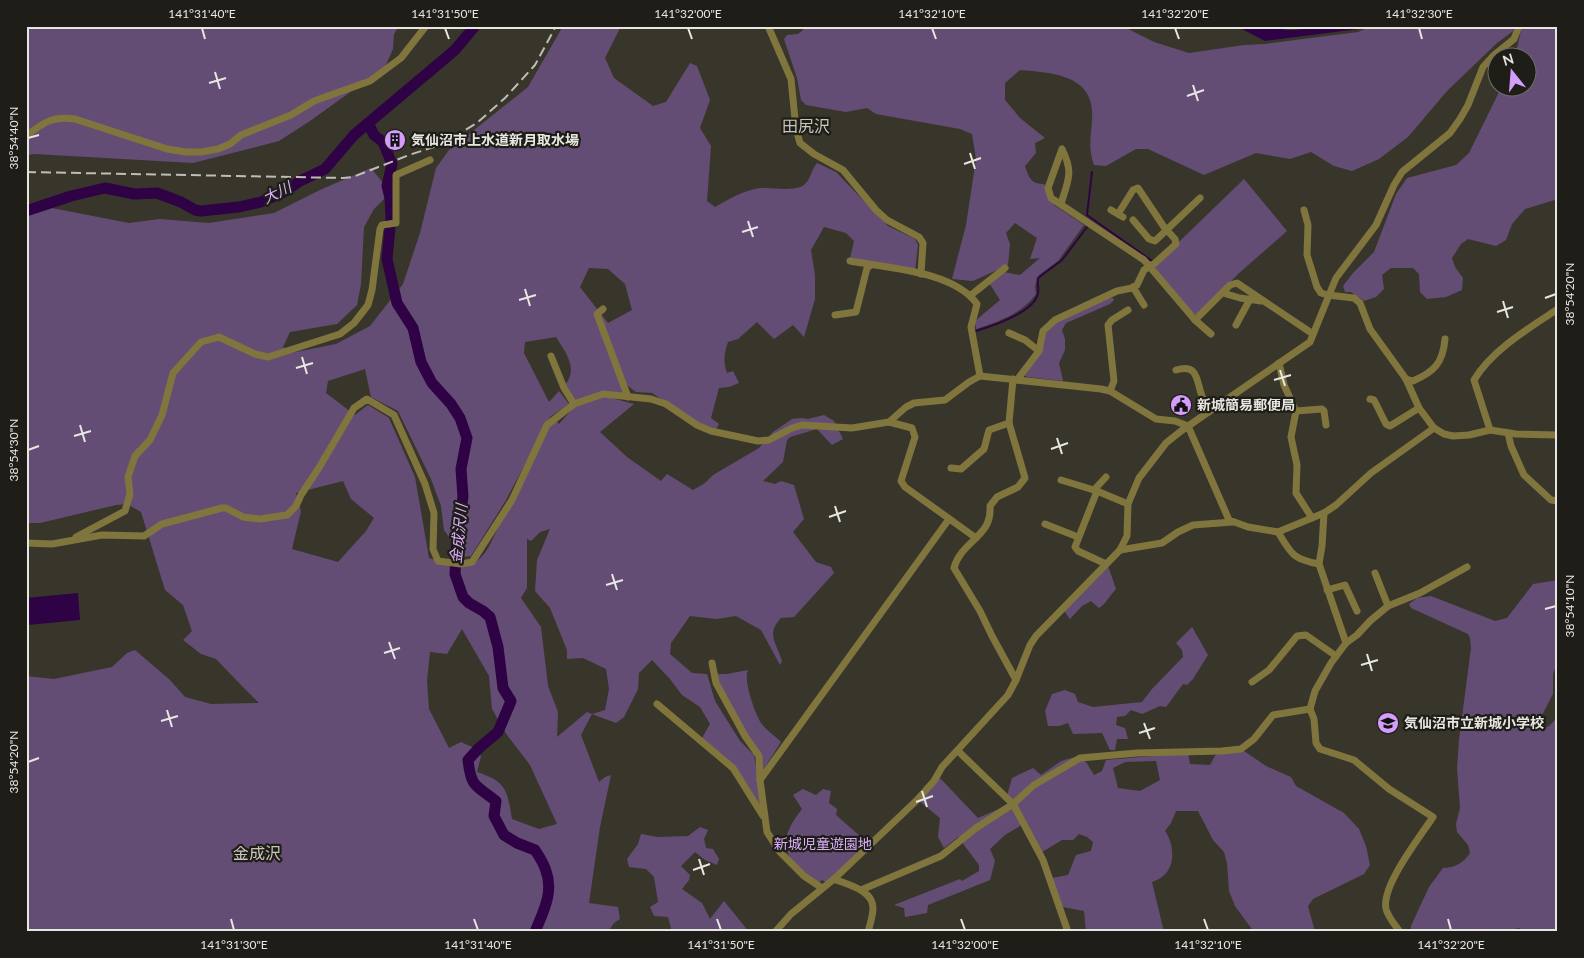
<svg xmlns="http://www.w3.org/2000/svg" width="1584" height="958" viewBox="0 0 1584 958" font-family="Lato,'Noto Sans JP',sans-serif">
  <style>
    .green { fill: #644d75; fill-rule: evenodd }
    .water { fill: #2e0244 }
    .lines { fill: none; stroke-linecap: round; stroke-linejoin: round }
    .stream { stroke: #2e0244; stroke-width: 2 }
    .river { stroke: #2e0244; stroke-width: 11 }
    .minor { stroke: #80753d; stroke-width: 7 }
    .rail { stroke: #bfbdb6; stroke-width: 2; stroke-dasharray: 10 5; stroke-linecap: butt }
    .ticks { fill: none; stroke: #e7e6e0; stroke-width: 2 }
    .labels { text-anchor: middle; stroke-width: 4.5; stroke-linejoin: round; paint-order: stroke }
    .poi-label { font-size: 14px; font-weight: bold; fill: #e7e6e0; stroke: #1e1d18; text-anchor: start }
    .park-label { font-size: 14px; fill: #dbaefb; stroke: #1e1d18 }
    .water-label { font-size: 15px; font-style: italic; fill: #daaefa; stroke: #1e1d18 }
    .quarter-label { font-size: 16px; fill: #c9c7ba; stroke: #1e1d18 }
    .neatline { fill: none; stroke: #e7e6e0; stroke-width: 2 }
    .ticks-label { font-size: 12px; text-anchor: middle; fill: #e7e6e0 }
  </style>
  <rect width="100%" height="100%" fill="#38362b"/>
  <g class="green">
    <polygon points="26,26 399,26 394,34 393,49 385,67 310,121 279,141 193,163 35,154 26,155"/>
    <path d="M563,26h58l-16,32 9,20 39,28 13,-4 24,-39 7,3 13,34 -10,28 11,18 -4,55 8,6c14,-8 29,-17 46,-19 12,-1 37,5 45,-5 5,-5 5,-13 11,-20l19,9 52,54 27,13 3,6 -3,26 -65,-13 4,-17 -8,-8 -22,-6 -13,23 4,25v24l-11,38 -11,-12 -19,14 -17,-17 -19,17 -10,3c-4,12 -5,19 -1,31l6,-2 6,12 -10,4 -10,1 -8,30 8,6 -3,5 -17,-6 -47,-30 -16,-1 -16,-12 4,14 -21,-2 -28,9 -10,-16c14,-16 0,-34 -9,-48l-31,5 -1,11 25,49 10,-11 10,13 -19,13 -44,83 -35,56 -8,1 -19,-27 -3,-24 -10,-27 -33,-68 -27,-14 -6,-28 -37,12 -2,12 29,22 13,-10 21,13 26,59 14,81 31,10c5,-2 14,-4 18,-8 14,-11 17,-31 27,-45l45,-92 5,-4 4,5 15,-17 30,-11 30,8 -34,28 27,25 34,24 6,-7 26,16 12,-7 8,-8 46,-27 14,-16 19,-13 9,-1 7,1 16,-4 10,6 9,18 -11,6 -15,-16 -27,8 -3,3 -4,22 -20,19 12,3 6,-3 13,4 10,34 -11,13 23,30 15,5 3,6 -40,44 -13,1c-15,16 -5,24 1,43l-2,4 -19,-35 -25,-14 -19,3 -27,-3 -19,27 -1,11 22,19 15,1 8,27 25,40 14,14 9,55 -27,-42 -34,-30 8,-14 -10,-17 -18,-12 -12,-16 -18,-19 -13,13 -1,16 -14,28 -8,6 -24,-9 -11,21 18,47 6,-5 6,-2 -11,52 -11,76 29,4 2,12 -6,4 -6,9h-582v-256l28,3 58,-12 15,-14 8,-3 35,30 15,17 26,7 48,-1 -18,-18 -25,-26 -15,-5 -18,-14 9,-9 -9,-26 -18,-15 -24,-78 -14,-8 -11,1 -76,18h-14v-320l103,20 31,-4 49,4 65,-10 48,-24 49,-21 12,15 1,16 -10,10 -10,18 -3,57 -4,21 -20,19 -47,8 -7,15 8,6 45,-9 34,-18 33,-42 17,-51 16,-65 13,-18 79,-63zM589,268l19,1 17,15 7,26 -24,13 -28,-36zM343,481l8,18 23,19 -8,13 -28,31 -46,-13 9,-38 -5,-18zM550,529l-13,31 -2,31 15,17 17,42v9l16,-1 23,11 3,20 -4,21 -13,4 -5,-2 -30,25 1,-25 -10,-26 -7,-59 -20,-29 6,-10v-49l4,2 9,-9zM462,629l27,47 3,33 15,26 23,30 27,59 -18,5 -27,-10c-5,-29 -5,-37 -35,-47l4,-16 -9,-9 -11,-5 -12,6 -20,-39 -2,-28 3,-29 17,2z"/>
    <path d="M803,26h319l32,16 35,11 55,-8 21,-1 93,-12 13,-6h143l-1,5 -16,12 -50,48 -39,46 -29,22 -27,12 -18,-5 -23,-14 -21,7 -34,-6 -52,22 -56,-26h-12l-30,17 -12,-1c-6,-16 -3,-28 -2,-45 4,-45 -38,-47 -72,-50l-15,13v17l15,18 25,20 -10,5 1,10 -11,13c4,12 6,18 19,18l10,21 30,20 -26,36 -19,14 -4,11 1,8c-13,19 -38,28 -60,35l-1,-8 25,-21 -11,-17 15,-11 16,3 20,-17 -10,1 7,-21 -22,-15 -9,10 4,11 -2,21 -35,16 -21,-2 14,-54 10,-66 -4,-25 -12,-5 -84,-15 -9,-6 -21,4 -40,-7 -5,-5 -4,-22 -13,-39 3,-4 11,-1 5,-4z"/>
    <polygon points="1522,26 1558,26 1558,199 1525,209 1512,224 1506,240 1496,246 1468,239 1461,244 1452,258 1455,267 1463,278 1462,290 1446,297 1427,299 1420,292 1419,274 1413,268 1391,268 1382,275 1384,289 1376,297 1364,301 1351,292 1345,292 1343,286 1353,273 1374,252 1396,194 1407,178 1456,165 1469,153 1501,88 1526,88 1526,58 1515,57"/>
    <polygon points="1244,179 1287,231 1238,274 1200,314 1191,314 1153,267"/>
    <polygon points="1109,298 1113,298 1114,300 1110,304 1066,323 1062,330 1065,339 1065,350 1059,363 1063,381 1027,377 1024,375 1050,326"/>
    <path d="M1108,566l8,23c-6,6 -10,15 -17,19l-8,-7 -9,5 -12,13 -6,-8z"/>
    <path d="M1558,580v81l-5,13v20l-12,23 -1,8 8,2 10,-10v215h-31l-8,-4 -8,2 -2,2h-98v-6l18,-39 14,-19c12,0 21,-6 27,-15l-2,-8 -11,-13 -1,-8 4,-16 -3,-40 2,-28 12,-92 -1,-10 -2,-4 -57,-26 -2,-4 8,-6 14,-2 64,25 12,-3 26,-34z"/>
    <polygon points="1192,627 1208,655 1193,679 1187,685 1183,684 1166,707 1160,706 1142,714 1131,710 1125,716 1117,717 1116,725 1125,728 1128,739 1117,739 1115,750 1110,750 1102,733 1073,734 1068,723 1059,726 1048,726 1045,711 1052,694 1065,690 1075,694 1078,702 1093,707 1142,702 1152,689 1183,657 1182,650 1176,643"/>
    <path d="M748,670c-5,11 7,43 13,53 5,7 14,13 20,19l-18,28 -45,-87 -1,-9h10z"/>
    <path d="M1244,751l22,15 25,11 5,9 48,27 15,16 7,17 4,19 -6,9 -51,25 -5,7 7,26h-61l-19,-26 -6,-15 -2,-28 -3,-11 -11,-12 -15,-29h-22l-5,12 -6,8c9,12 11,35 -2,45 -3,3 -7,4 -11,6l12,50h-78l-2,-21 -21,-4 -16,-28 21,-4 8,-20 15,-4 2,-9 -6,-5 -8,-3 -6,6h-11l-20,12 -35,-56 5,-18 21,-10 8,7 20,-14 14,-4 11,5 8,13 8,-4 4,-11 82,-7 2,11 20,1 6,-11zM1156,761l4,19 -20,11 -22,-3 -5,-20 12,-6z"/>
    <polygon points="939,777 978,818 1010,804 1021,820 1020,826 1005,835 990,849 995,861 990,880 928,905 927,913 905,917 904,908 894,905 960,879 962,881 979,871 979,865 958,837 944,848 938,837 940,818 919,801"/>
    <path d="M803,789l13,6 7,-6 8,2 -2,12 8,6 -1,6 33,29 -43,38 -4,-2 -8,6c-27,-30 -41,-40 -12,-77l-9,-14z"/>
    <polygon points="700,827 708,830 704,839 706,848 713,849 719,859 717,865 705,860 695,852 681,866 690,875 689,880 682,889 702,903 710,919 724,901 749,932 699,930 672,932 668,917 654,916 650,907 658,902 654,877 646,869 629,867 627,859 638,844 641,834 658,837 688,836"/>
  </g>
  <g class="water">
    <path d="M1236,26c10,0 21,-1 31,0 9,1 17,5 27,4 23,-2 46,-4 70,-4l-5,3 -94,12z"/>
    <polygon points="78,593 80,620 28,625 26,598"/>
  </g>
  <g class="lines">
    <g class="stream">
      <polyline points="1092,172 1087,215 1152,261"/>
      <path d="M976,331c16,-5 59,-19 62,-38 1,-5 -1,-10 0,-15l24,-18 25,-33"/>
    </g>
    <g class="river">
      <path d="M368,123l6,12 9,7 9,22 -5,22 3,11 1,20 -4,42 10,44 16,25 8,34 11,21 19,21 9,14 7,20 -6,31 2,28 -6,40 -2,37 8,23 6,6 14,8 7,6 8,30 5,41 8,13 -13,31 -19,16 -11,12c3,28 8,25 28,41l-2,15 10,19 13,8 18,7c4,6 9,14 11,21 8,21 -3,41 -11,61"/>
      <polyline points="26,211 71,196 105,188 134,194 157,193 181,202 195,210 201,211 239,207 261,202 284,192 300,181 325,169 354,135 455,50 475,26"/>
    </g>
    <g class="minor">
      <polyline points="768,26 791,79 796,129 800,143 814,154 843,170 876,210 887,220 919,237 923,243 921,274"/>
      <path d="M26,136c18,-14 26,-20 49,-17l92,30 19,3h15l17,-3 12,-5 11,-9 50,-20 23,-14 56,-20 31,-23 25,-32"/>
      <path d="M1061,204c7,-24 13,-31 1,-55l-14,39 3,10 93,62 51,60 35,-35 7,-2 76,51"/>
      <polyline points="1111,210 1123,217"/>
      <polyline points="1304,210 1308,225 1307,255 1317,287 1321,293 1328,295 1354,298 1360,303 1370,329 1406,379 1419,408 1434,428"/>
      <polyline points="1133,220 1149,239 1155,241 1200,198"/>
      <path d="M850,261c37,7 104,10 127,43l-6,23 9,49"/>
      <polyline points="1133,287 1144,305"/>
      <polyline points="1223,293 1240,298 1261,301"/>
      <polyline points="971,295 1005,268"/>
      <polyline points="603,309 597,314 628,397"/>
      <polyline points="835,315 856,312 867,268 871,265"/>
      <polyline points="1195,320 1211,334"/>
      <polyline points="1236,325 1250,299"/>
      <polyline points="1009,333 1025,340 1039,351"/>
      <polyline points="551,356 564,388 574,404"/>
      <polyline points="1279,363 1284,385 1296,411 1291,437 1297,465 1296,493 1312,518"/>
      <path d="M1176,370c23,-7 20,11 26,26 2,5 5,10 8,14"/>
      <path d="M1406,379l7,2c21,-9 30,-18 32,-42"/>
      <polyline points="1017,380 1039,351 1043,331 1055,320 1117,291 1132,288 1137,285 1144,270 1155,263 1176,244 1175,239 1164,227 1138,188 1133,190 1118,214"/>
      <polyline points="1110,391 1114,381 1108,325 1112,320 1128,310"/>
      <polyline points="1370,399 1374,400 1386,424 1390,426 1419,408"/>
      <polyline points="1296,411 1322,409 1324,411 1326,425"/>
      <path d="M889,422l23,6 3,9 -14,44 4,6 71,51c10,-10 15,-17 14,-32l7,-9 21,-10 7,-9 -16,-55 4,-44"/>
      <path d="M1490,430l-16,-50c18,-30 55,-52 84,-71"/>
      <polyline points="1508,433 1511,446 1524,475 1551,500 1558,501"/>
      <polyline points="951,468 961,469 984,449 989,430 1009,423"/>
      <polyline points="1061,480 1097,491"/>
      <polyline points="1094,490 1106,477"/>
      <polyline points="1045,524 1078,537"/>
      <polyline points="76,537 125,511 130,494 128,477 135,456 150,440 162,415 173,373 201,342 219,337 255,354 268,357 340,334 354,323 368,305 372,290 380,229 382,225 396,223 396,175 430,160"/>
      <path d="M976,538c-9,9 -19,17 -22,30l26,43 12,25 24,44"/>
      <polyline points="26,543 52,544 102,535 144,536 162,524 222,508 226,508 243,517 251,518 260,519 287,515 296,506 301,495 320,466 354,408 367,399 394,415 425,484 434,513 433,549 438,561 461,564 472,562 512,500 547,425 574,404 603,394 651,399 666,404 697,425 711,431 758,441 769,440 792,428 802,425 852,428 889,422 906,407 914,403 945,400 969,382 980,376 1101,389 1110,391 1156,419 1175,421 1188,426 1229,520 1248,527 1278,532"/>
      <polyline points="1120,550 1162,543 1178,532 1193,525 1233,522"/>
      <polyline points="1106,564 1078,551 1075,547 1097,491 1128,504"/>
      <polyline points="1319,564 1322,546 1324,513"/>
      <polyline points="1375,573 1388,606"/>
      <polyline points="1327,590 1345,585 1357,611"/>
      <path d="M1346,643l-27,-79c-26,-5 -28,-10 -41,-32l46,-19 12,-8 35,-32 63,-45 10,6 9,2 16,-1 21,-5 26,4 42,1"/>
      <polyline points="712,663 716,683 745,736 759,756 760,780 767,832 780,852 804,876 822,888"/>
      <polyline points="1252,682 1269,670 1297,636 1306,635 1336,656"/>
      <polyline points="657,704 733,768 763,816"/>
      <polyline points="760,780 949,519"/>
      <path d="M834,879c14,6 39,11 39,29 0,8 -3,16 -5,24"/>
      <polyline points="861,890 941,856 976,828 1013,804 958,751"/>
      <polyline points="775,932 791,914 834,879 917,800 934,781 942,767 1008,695 1016,680 1030,645 1036,636 1120,550 1127,536 1128,504 1139,478 1166,443 1181,431 1310,342 1336,278 1376,225 1394,185 1402,172 1450,133 1460,119 1468,105 1483,67 1493,56 1514,39 1519,26"/>
      <polyline points="1068,932 1043,860 1013,804 1034,785 1080,758 1137,753 1222,751 1241,749 1254,739 1273,715 1310,709"/>
      <path d="M1400,932c-5,-7 -12,-15 -14,-23 -5,-23 34,-72 47,-92l-44,-28 -35,-29 -34,-11 -4,-6 -2,-24 -4,-10 5,-18 16,-28 15,-20 11,-8 13,-14 18,-15 32,-13 47,-26"/>
    </g>
    <polyline class="rail" points="26,172 343,178 353,177 409,155 440,145 477,123 505,98 535,65 556,26"/>
  </g>
  <path class="ticks" d="M202,28l3,11M445,28l4,11M688,28l4,11M932,28l4,11M1175,28l4,11M1419,28l3,11M215,72l5,17M209,83l17,-5M1193,85l5,16M1187,96l17,-6M28,138l11,-3M970,153l5,16M964,164l17,-6M748,221l5,16M742,232l16,-5M525,289l5,17M1545,298l11,-4M519,300l17,-5M1503,301l5,17M1497,312l16,-5M302,357l5,17M296,368l17,-5M1280,370l5,16M1274,380l17,-5M80,425l5,17M74,436l17,-5M1057,438l5,16M1051,449l17,-6M28,450l11,-4M835,506l5,16M829,517l17,-6M612,574l5,16M606,585l17,-5M1545,609l11,-3M389,642l6,17M384,653l16,-5M1367,654l5,17M1361,665l17,-5M167,710l5,17M161,721l17,-5M1144,723l6,16M1139,733l16,-5M28,762l11,-4M922,791l5,16M916,802l17,-6M699,859l5,16M693,870l17,-6M231,919l3,11M474,919l4,11M717,919l4,11M961,919l4,11M1204,919l4,11M1448,919l3,11"/>
  <defs>
    <g id="building-disc" transform="scale(1.125)"><circle r="9.5" fill="#d49cfb" stroke="#1e1d18"/><path d="M-4-6H4V6H1V3H-1V6H-4ZM-2.5-4.3h1.7v1.8h-1.7ZM.8-4.3h1.7v1.8H.8ZM-2.5-1h1.7V.8h-1.7ZM.8-1h1.7V.8H.8Z" fill="#111"/></g>
    <g id="civic-disc" transform="scale(1.125)"><circle r="9.5" fill="#d49cfb" stroke="#1e1d18"/><path d="M-.6-6.5H3V-4.5H.6V-3L4-1V1h2V6H-6V1h2V-1L-.6-3ZM-1.2 2.5V6h2.4V2.5Z" fill="#111"/></g>
    <g id="school-disc" transform="scale(1.125)"><circle r="9.5" fill="#d49cfb" stroke="#1e1d18"/><path d="M0-5L7-2L0 1L-7-2ZM-4 1L0 2.5L4 1V4Q0 6-4 4Z" fill="#111"/></g>
  </defs>
  <g fill-rule="evenodd">
    <use href="#building-disc" x="395" y="140"/>
    <use href="#civic-disc" x="1181" y="405"/>
    <use href="#school-disc" x="1388" y="723"/>
  </g>
  <g class="labels">
    <g class="poi-label">
      <text x="411" y="145">気仙沼市上水道新月取水場</text>
      <text x="1197" y="410">新城簡易郵便局</text>
      <text x="1404" y="728">気仙沼市立新城小学校</text>
    </g>
    <g class="park-label">
      <text x="823" y="849">新城児童遊園地</text>
    </g>
    <g class="water-label">
      <text transform="translate(277 193) rotate(-26)" y="5">大川</text>
      <text transform="translate(459 534) rotate(-84)" y="5">金成沢川</text>
    </g>
    <g class="quarter-label">
      <text x="806" y="132">田尻沢</text>
      <text x="257" y="859">金成沢</text>
    </g>
  </g>
  <rect width="1584" height="958" fill="none" stroke="#1e1d18" stroke-width="55"/>
  <g transform="translate(1512 72) rotate(343)"><circle r="24" fill="#1e1d18" stroke="#6e6d68"/>
  <path d="M0-4L9 19L0 12L-9 19Z" fill="#d49cfb"/>
  <text y="-8" font-size="14" font-weight="bold" text-anchor="middle" fill="#e7e6e0">N</text>
  </g>
  <rect x="28" y="28" width="1528" height="902" class="neatline"/>
  <g class="ticks-label">
    <text x="202" y="18">141°31'40"E</text>
    <text x="445" y="18">141°31'50"E</text>
    <text x="688" y="18">141°32'00"E</text>
    <text x="932" y="18">141°32'10"E</text>
    <text x="1175" y="18">141°32'20"E</text>
    <text x="1419" y="18">141°32'30"E</text>
    <text transform="translate(14 138) rotate(-90)" y="4">38°54'40"N</text>
    <text transform="translate(1570 294) rotate(-90)" y="4">38°54'20"N</text>
    <text transform="translate(14 450) rotate(-90)" y="4">38°54'30"N</text>
    <text transform="translate(1570 606) rotate(-90)" y="4">38°54'10"N</text>
    <text transform="translate(14 762) rotate(-90)" y="4">38°54'20"N</text>
    <text x="234" y="949">141°31'30"E</text>
    <text x="478" y="949">141°31'40"E</text>
    <text x="721" y="949">141°31'50"E</text>
    <text x="965" y="949">141°32'00"E</text>
    <text x="1208" y="949">141°32'10"E</text>
    <text x="1451" y="949">141°32'20"E</text>
  </g>
</svg>
